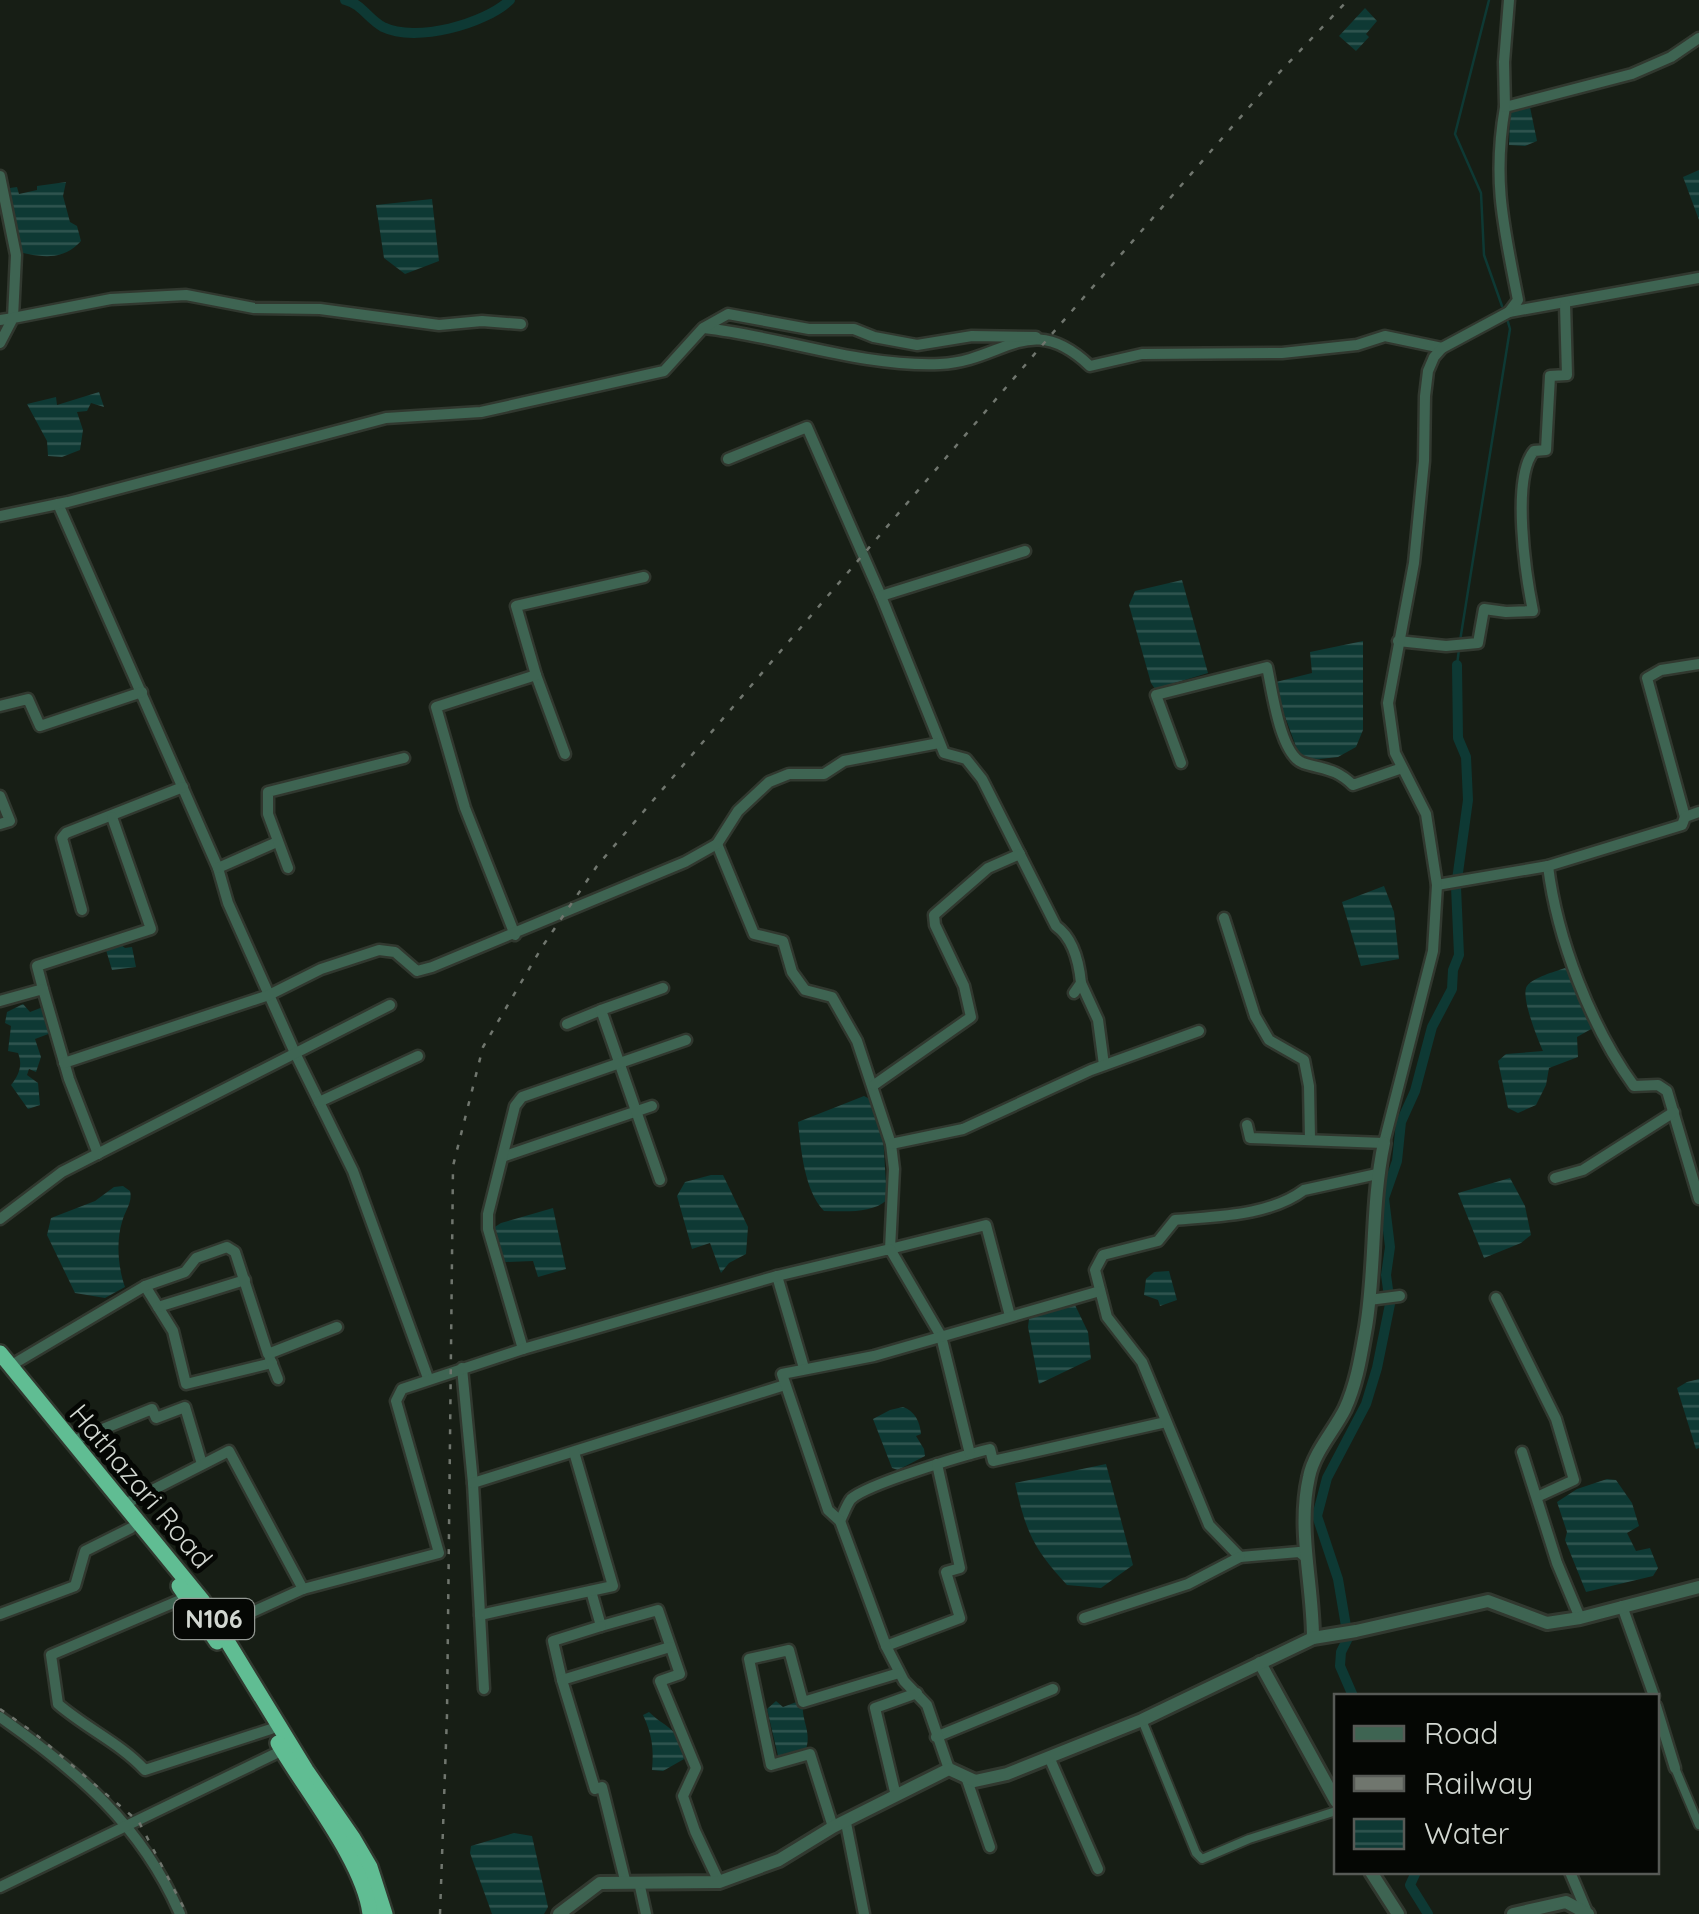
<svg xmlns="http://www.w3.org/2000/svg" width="1699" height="1914" viewBox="0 0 1699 1914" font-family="Quicksand,sans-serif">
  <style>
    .water { fill: url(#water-rules) }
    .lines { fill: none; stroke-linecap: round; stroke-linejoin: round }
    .stream { stroke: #0e3934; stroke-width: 2.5 }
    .canal { stroke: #0e3934; stroke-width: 10 }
    .pedestrian-casing { stroke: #31382f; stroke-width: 12 }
    .minor-casing { stroke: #31382f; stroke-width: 15 }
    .tertiary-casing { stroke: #31382f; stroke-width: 18 }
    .trunk-casing { stroke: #31382f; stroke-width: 20 }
    .pedestrian { stroke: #3e6452; stroke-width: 8 }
    .minor { stroke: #3e6452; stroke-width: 10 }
    .tertiary { stroke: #3e6452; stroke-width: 12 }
    .trunk { stroke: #60bd93; stroke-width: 15 }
    .rail { stroke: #70766e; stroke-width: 2.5; stroke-dasharray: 5 10; stroke-linecap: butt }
    .labels { text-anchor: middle; stroke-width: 10; stroke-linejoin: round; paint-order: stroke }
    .shield { fill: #050704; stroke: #949994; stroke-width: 2.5 }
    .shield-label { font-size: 25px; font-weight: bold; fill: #d2d7d1 }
    .street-label { font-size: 28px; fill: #d2d7d1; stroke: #050704 }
  </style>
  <defs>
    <pattern id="water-rules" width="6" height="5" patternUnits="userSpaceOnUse" patternTransform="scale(2.5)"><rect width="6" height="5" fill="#0e3934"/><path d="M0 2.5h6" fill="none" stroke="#305550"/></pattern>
  </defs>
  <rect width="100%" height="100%" fill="#171e15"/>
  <g class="water">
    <polygon points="1365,8 1377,21 1366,34 1369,37 1356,51 1339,36"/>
    <polygon points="1530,107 1537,141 1525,146 1509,145 1510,112"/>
    <polygon points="1699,170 1699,220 1683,177"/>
    <path d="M66,182l-3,14 7,26 7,4 4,15c-16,18 -35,17 -58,12l-7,-10 -6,-55 7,-1 2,7 18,-4v-4z"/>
    <polygon points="432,199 439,261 405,274 384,258 376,205"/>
    <polygon points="99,392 104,407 91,403 87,411 77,412 83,430 80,450 62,457 48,456 47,441 27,404 56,397 57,405"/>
    <polygon points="1182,580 1208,673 1155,689 1151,683 1129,605 1135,591"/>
    <polygon points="1363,641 1363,730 1356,747 1338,757 1311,760 1298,752 1277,695 1276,682 1312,673 1310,652"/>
    <polygon points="1384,886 1394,912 1399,959 1361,966 1342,902"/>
    <polygon points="120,944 125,948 132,947 136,967 112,970 106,950"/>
    <path d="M1565,968l8,4 20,56 -16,9 1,20 -29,11 -3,17 -10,20 -18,8 -10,-5 -10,-47 8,-7 37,-3c-5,-11 -23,-55 -16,-65 7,-9 27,-14 38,-18z"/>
    <path d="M23,1004l7,8 13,-5 8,26 -16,6 6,18 -5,15 -7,-3 -2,6 11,8 2,22 -12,4 -17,-24c8,-10 12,-20 7,-32l-10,-2 3,-25 -6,-3 2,-11z"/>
    <path d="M864,1096l6,3 13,36 4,65c-16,14 -42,11 -63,11 -20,-21 -23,-62 -26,-89z"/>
    <polygon points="711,1175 723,1175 748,1227 746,1254 729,1263 721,1273 710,1243 692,1249 677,1196 685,1182"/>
    <polygon points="1510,1178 1525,1206 1531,1235 1521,1243 1484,1258 1458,1193"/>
    <path d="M123,1186l7,5c3,11 -5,19 -8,31 -6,20 -4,45 3,65l-20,11 -30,-5 -28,-58 4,-17 44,-17 19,-14z"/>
    <polygon points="553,1208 566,1269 538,1277 533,1261 506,1262 497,1258 490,1230 501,1223"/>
    <polygon points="1169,1271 1177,1300 1160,1306 1158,1300 1144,1295 1146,1279 1154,1272"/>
    <polygon points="1074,1303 1088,1332 1091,1359 1039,1384 1028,1327 1030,1311"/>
    <polygon points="1699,1379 1699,1448 1696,1449 1677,1388 1687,1382"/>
    <path d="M903,1407c12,4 17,15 18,27l-5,2 8,13 1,7 -27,14 -6,-2 -19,-49 17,-9z"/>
    <path d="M1106,1464l27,101 -32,23 -34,-3c-34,-37 -41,-53 -52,-102z"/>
    <polygon points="1607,1479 1616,1480 1632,1503 1639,1526 1627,1533 1636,1551 1650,1548 1658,1568 1653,1576 1586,1592 1565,1540 1567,1532 1557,1502 1577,1489"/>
    <path d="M776,1701l7,6 16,-6 4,3c-2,17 10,29 2,48l-7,-1 -10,7 -10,-2 -11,-47z"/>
    <path d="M649,1712c20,19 31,15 35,47l-21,12 -11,-1c2,-21 0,-36 -9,-55z"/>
    <polygon points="514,1833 532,1836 548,1907 544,1914 492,1914 470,1853 471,1846"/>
  </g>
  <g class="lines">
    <g class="stream">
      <polyline points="1489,0 1455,134 1481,193 1484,255 1502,306"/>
      <polyline points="1460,641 1510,329 1508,322"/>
      <polyline points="1457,665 1459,649"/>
    </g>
    <g class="canal">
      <path d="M345,0c17,4 23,19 38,27 33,16 102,-3 127,-27"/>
      <polyline points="1353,1696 1340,1666 1341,1652 1348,1638 1338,1579 1317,1516 1327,1478 1366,1404 1377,1368 1390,1304 1386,1275 1390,1247 1384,1198 1397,1161 1401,1122 1415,1091 1432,1027 1452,989 1453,970 1459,955 1456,887 1468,800 1466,757 1458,738 1457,665"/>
      <polyline points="1416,1872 1410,1885 1428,1914"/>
    </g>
    <g class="pedestrian-casing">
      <g id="pedestrian">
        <polyline points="1142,1720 1196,1853 1202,1859 1249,1839 1336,1811"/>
        <polyline points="1675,1768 1699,1825"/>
      </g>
    </g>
    <g class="minor-casing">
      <g id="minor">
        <path d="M1699,38l-28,19 -39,17 -127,33c-13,74 -1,121 13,193l-9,12 190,-34"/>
        <polyline points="1505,107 1504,62 1509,0"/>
        <polyline points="0,176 16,255 13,318 0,320"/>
        <path d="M704,328c79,9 156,39 236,36 64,-3 90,-55 150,2l52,-12 140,-1 75,-8 28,-9 57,12"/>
        <polyline points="0,343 13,318 111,299 186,295 254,308 320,309 439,325 482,321 521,324"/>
        <polyline points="728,459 807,427 881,596"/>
        <polyline points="58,504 218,868 228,903 295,1053 353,1171 428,1378"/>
        <polyline points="0,516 68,502 386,418 481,412 664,371 703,328 728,314 809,329 854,329 874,337 917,345 972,336 1036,337"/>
        <path d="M1025,551l-144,45 63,157 22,6 16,20 74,147c17,12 23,36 25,57l-7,10"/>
        <path d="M1398,641l48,5 32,-3 6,-34 22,3 27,-1c-7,-34 -22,-133 1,-160l12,-1 4,-74 17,-1 -2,-71"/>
        <polyline points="536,675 565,754"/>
        <polyline points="0,706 28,699 40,726 142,692"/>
        <path d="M1181,763l-25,-68 111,-28c5,22 13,88 36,96 22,7 32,5 50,22l49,-17"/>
        <polyline points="0,796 10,821 0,824"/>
        <polyline points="1685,817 1647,678 1661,670 1699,664"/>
        <polyline points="717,844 754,934 783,941 792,972 805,990 832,997 857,1041 891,1144 894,1169 890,1249 986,1225 1010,1316"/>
        <path d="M1548,866c9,73 43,161 86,220l24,-1 9,6 32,108"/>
        <polyline points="218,868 277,842"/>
        <polyline points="288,868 268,814 268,792 404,758"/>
        <polyline points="1437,885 1548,866 1682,825 1685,817 1699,812"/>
        <polyline points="82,910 62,838 66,833 183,787"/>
        <polyline points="1224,918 1255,1016 1269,1040 1304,1060 1309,1086 1310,1139"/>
        <polyline points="515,935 465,808 436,707 536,675 516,606 644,577"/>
        <polyline points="1081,983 1098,1020 1104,1065"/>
        <polyline points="43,989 37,966 151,929 112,817"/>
        <polyline points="0,1001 43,989 69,1079 98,1154"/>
        <polyline points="567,1024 601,1010"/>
        <polyline points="64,1063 269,995 321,969 379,950 395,952 417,971 432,967 685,862 717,844 738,811 769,782 789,774 824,774 844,761 939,743"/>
        <polyline points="874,1085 971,1017 964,986 935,925 934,915 988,868 1020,854"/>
        <polyline points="319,1102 418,1056"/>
        <polyline points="1247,1125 1250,1138 1384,1143 1433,951 1437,885 1426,814 1395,753 1388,703 1414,563 1424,461 1425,396 1428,371 1434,357 1442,348 1509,312"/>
        <polyline points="891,1144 963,1129 1091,1070 1199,1031"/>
        <polyline points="505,1156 652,1106"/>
        <polyline points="1555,1178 1583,1170 1674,1112"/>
        <polyline points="660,1180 601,1010 663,988"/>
        <polyline points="0,1219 62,1172 390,1005"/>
        <polyline points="777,1276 804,1368"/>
        <polyline points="145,1286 173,1331 186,1384 272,1363"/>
        <polyline points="1496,1298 1556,1419 1574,1480 1537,1497"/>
        <polyline points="1369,1300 1400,1296"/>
        <polyline points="158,1307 245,1280"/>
        <polyline points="523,1349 488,1229 488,1214 515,1106 522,1097 686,1040"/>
        <polyline points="270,1359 278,1379"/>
        <polyline points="10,1366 145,1286 185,1272 196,1258 227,1247 235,1252 268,1354 337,1327"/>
        <polyline points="462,1368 473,1483 484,1689"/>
        <polyline points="71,1442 152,1409 156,1418 185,1407 202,1464"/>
        <polyline points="1522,1452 1557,1563 1580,1618"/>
        <polyline points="473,1483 785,1385"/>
        <polyline points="123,1505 229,1451 303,1589"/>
        <path d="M840,1521c3,-6 7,-17 11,-22 16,-15 114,-44 139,-50l3,12 173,-39"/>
        <path d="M1305,1557l-6,-5 -59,5 -31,-32 -67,-163 -35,-45 -12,-47 8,-15 55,-14 17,-21c42,-4 94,-4 129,-30l73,-16"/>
        <polyline points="591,1591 601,1626 658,1610 680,1674 660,1681 696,1768 683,1796 695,1831 719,1882"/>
        <path d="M187,1597l-136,58 7,49c29,25 62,39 87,66l126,-41"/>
        <polyline points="1622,1606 1654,1696"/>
        <polyline points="0,1614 75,1586 85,1551 131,1528"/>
        <polyline points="480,1615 613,1586 574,1452"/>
        <polyline points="1084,1618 1188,1584 1240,1557"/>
        <polyline points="219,1627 303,1589 439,1553 396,1401 402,1389 523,1349 777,1276 890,1249 941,1336 970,1454"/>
        <polyline points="886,1646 960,1618 946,1572 960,1568 937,1464"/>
        <polyline points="562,1680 553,1641 601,1626"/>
        <polyline points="1656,1706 1675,1768"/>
        <path d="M0,1717c78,55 141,107 180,197"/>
        <polyline points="936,1737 1053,1689"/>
        <polyline points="1049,1757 1098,1869"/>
        <polyline points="949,1769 927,1705 904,1681 886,1646 840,1521 828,1510 782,1374 874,1356 1100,1291"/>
        <polyline points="967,1780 990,1847"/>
        <polyline points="896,1796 875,1708 917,1693"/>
        <polyline points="846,1823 864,1914"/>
        <polyline points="833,1827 810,1754 771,1765 749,1659 789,1650 803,1702 899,1673"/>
        <polyline points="1570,1872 1586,1910"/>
        <polyline points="625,1880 602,1787 595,1789 562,1680 670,1647"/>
        <polyline points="639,1882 646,1914"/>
        <polyline points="0,1887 283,1750"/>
      </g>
    </g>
    <g class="tertiary-casing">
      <g id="tertiary">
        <path d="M1313,1638c0,-54 -16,-108 -4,-161 5,-25 25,-46 36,-68 12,-26 16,-54 21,-82 10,-61 5,-123 18,-184"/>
        <polyline points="1260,1663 1336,1801"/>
        <polyline points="1371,1872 1398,1914"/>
        <polyline points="559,1914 600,1883 719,1882 779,1860 833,1827 949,1769 975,1781 1007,1774 1142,1720 1313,1638 1356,1631 1488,1601 1547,1623 1580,1618 1699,1587"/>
        <polyline points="1513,1914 1566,1902 1588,1914"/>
      </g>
    </g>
    <g class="trunk-casing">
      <g id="trunk">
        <polyline points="0,1353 202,1600 306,1770 353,1838 370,1867 385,1914"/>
        <polyline points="179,1586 217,1642"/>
        <path d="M278,1743c27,47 86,119 92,171"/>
      </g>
    </g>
    <use href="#pedestrian" class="pedestrian"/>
    <use href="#minor" class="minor"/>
    <use href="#tertiary" class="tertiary"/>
    <use href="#trunk" class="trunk"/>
    <g class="rail">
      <polyline points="0,1709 33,1732 139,1822 187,1914"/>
      <polyline points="440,1914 447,1715 453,1166 483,1047 542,947 597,866 1038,350 1278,74 1348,0"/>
    </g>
  </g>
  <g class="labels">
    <rect class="shield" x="174" y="1599" width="80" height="40" rx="8"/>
    <g class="shield-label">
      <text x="214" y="1628">N106</text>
    </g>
    <g class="street-label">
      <text transform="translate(141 1486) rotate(50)" y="10">Hathazari Road</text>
    </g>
  </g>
  <rect x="1334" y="1694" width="325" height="180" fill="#050704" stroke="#575a56" stroke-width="2.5"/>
  <rect x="1354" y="1726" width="50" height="15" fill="#3e6452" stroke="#575a56" stroke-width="2.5"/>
  <text x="1424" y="1744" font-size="30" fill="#d2d7d1">Road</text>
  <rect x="1354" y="1776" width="50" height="15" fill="#70766e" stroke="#575a56" stroke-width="2.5"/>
  <text x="1424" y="1794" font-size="30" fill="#d2d7d1">Railway</text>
  <rect x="1354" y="1819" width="50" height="30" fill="url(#water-rules)" stroke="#575a56" stroke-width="2.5"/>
  <text x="1424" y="1844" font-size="30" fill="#d2d7d1">Water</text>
</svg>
